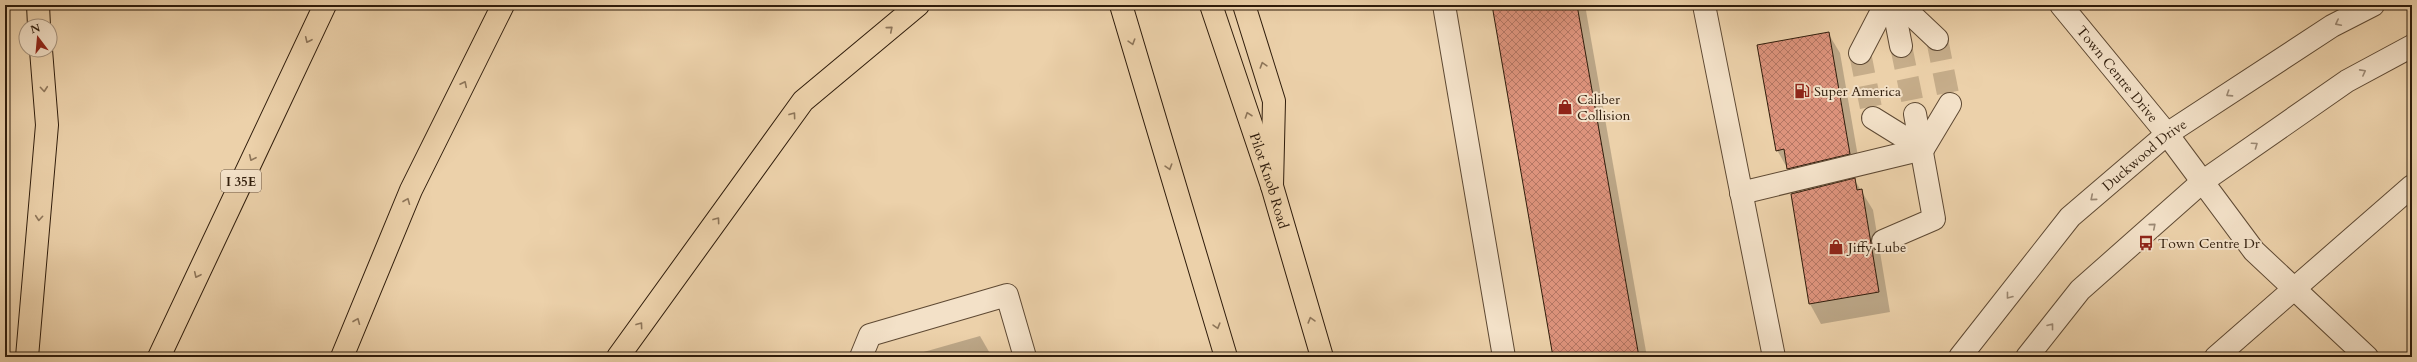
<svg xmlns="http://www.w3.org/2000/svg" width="2417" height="362" viewBox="0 0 2417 362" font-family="Cardo,serif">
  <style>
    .shadow { fill: #0003 }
    .building { fill: url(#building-cross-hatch); stroke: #2f1c0b }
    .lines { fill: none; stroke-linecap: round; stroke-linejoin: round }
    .minor-tunnel { stroke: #c6ad8a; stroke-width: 22; stroke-dasharray: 22 11; stroke-linecap: butt }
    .minor-casing { stroke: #5e4933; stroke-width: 24 }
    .major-casing { stroke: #2f1c0b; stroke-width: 24 }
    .highway-casing { stroke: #2f1c0b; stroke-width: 24 }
    .minor { stroke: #f3e1c8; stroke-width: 22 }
    .major { stroke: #ecd1aa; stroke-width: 22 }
    .highway { stroke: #ecd1aa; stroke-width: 22 }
    .oneway { stroke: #9b8873 }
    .oneway2 { stroke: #8e765a }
    .labels { text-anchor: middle; stroke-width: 4; stroke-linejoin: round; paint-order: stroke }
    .shield { fill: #f3e1c8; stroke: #6a5744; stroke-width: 1 }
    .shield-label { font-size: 13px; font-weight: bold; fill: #2f1c0b }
    .street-label { font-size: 14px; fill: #2f1c0b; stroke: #f3e1c8 }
    .poi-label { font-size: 14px; fill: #2f1c0b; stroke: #f3e1c8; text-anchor: start }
  </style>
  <defs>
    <pattern id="building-cross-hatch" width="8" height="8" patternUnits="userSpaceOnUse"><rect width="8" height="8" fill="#dd937c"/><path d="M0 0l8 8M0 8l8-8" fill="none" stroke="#b47764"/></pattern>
  </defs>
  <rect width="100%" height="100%" fill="#ecd1aa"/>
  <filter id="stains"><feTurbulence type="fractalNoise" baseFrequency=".005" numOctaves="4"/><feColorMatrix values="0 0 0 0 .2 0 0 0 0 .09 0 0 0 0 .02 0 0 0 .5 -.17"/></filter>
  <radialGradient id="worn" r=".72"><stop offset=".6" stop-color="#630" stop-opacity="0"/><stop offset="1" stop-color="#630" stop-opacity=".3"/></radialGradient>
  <g class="shadow">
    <polygon points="1493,5 1585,5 1647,357 1554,357"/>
    <polygon points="1828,33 1840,53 1861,174 1799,189 1777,150"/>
    <polygon points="1854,179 1873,210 1890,312 1821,324 1810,304 1792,195"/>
    <polygon points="980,336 992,357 906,357"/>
  </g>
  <g class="building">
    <polygon points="1492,5 1577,5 1639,357 1553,357"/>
    <polygon points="1829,32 1850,154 1787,169 1784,149 1776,151 1757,45"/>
    <polygon points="1855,178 1857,190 1862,189 1879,292 1809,304 1791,194"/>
  </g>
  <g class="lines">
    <g class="minor-tunnel">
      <polyline points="1937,39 1950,104"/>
      <polyline points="1901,46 1915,114"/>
      <polyline points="1860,53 1873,118"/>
    </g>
    <g class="minor-casing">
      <g id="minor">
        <polyline points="1444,5 1504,357"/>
        <polyline points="1704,5 1774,357"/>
        <polyline points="1893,5 1901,46"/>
        <polyline points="1901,5 1937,39"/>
        <path id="s1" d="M2061,5l106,129 87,117 113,106"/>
        <polyline points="1860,53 1885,5"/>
        <polyline points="1873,118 1923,149"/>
        <polyline points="1741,193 1923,149 1950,104"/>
        <polyline points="1883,241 1934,219 1915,114"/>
        <polyline points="861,357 870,335 1007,295 1025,357"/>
        <path id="s2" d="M1960,357l110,-140 97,-83 165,-108 41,-21"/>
        <polyline points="2027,357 2080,290 2202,182 2347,81 2412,46"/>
        <polyline points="2216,357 2412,186"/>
      </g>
    </g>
    <g class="major-casing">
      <g id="major">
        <polyline points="1121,5 1226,357"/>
        <path id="s3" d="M1211,5l61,181 50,171"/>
      </g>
    </g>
    <g class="highway-casing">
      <g id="highway">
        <polyline points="38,5 39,26"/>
        <polyline points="1244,5 1274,101 1272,186"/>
        <polyline points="27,357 47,125 41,50"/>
        <polyline points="159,357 325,5"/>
        <polyline points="342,357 411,190 503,5"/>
        <polyline points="618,357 803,101 918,5"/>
      </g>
    </g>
    <use href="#minor" class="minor"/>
    <use href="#major" class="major"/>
    <use href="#highway" class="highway"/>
  </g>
  <defs><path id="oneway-chevron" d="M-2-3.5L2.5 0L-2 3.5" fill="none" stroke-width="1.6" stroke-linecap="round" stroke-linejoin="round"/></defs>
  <g class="oneway">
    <use href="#oneway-chevron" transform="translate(2338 23) rotate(153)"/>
    <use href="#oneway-chevron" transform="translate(2363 72) rotate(-28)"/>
    <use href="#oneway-chevron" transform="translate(2229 94) rotate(147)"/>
    <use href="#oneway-chevron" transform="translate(2255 145) rotate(-35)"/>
    <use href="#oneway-chevron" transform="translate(2093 198) rotate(140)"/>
    <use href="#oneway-chevron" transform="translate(2153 226) rotate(-41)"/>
    <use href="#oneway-chevron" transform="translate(2009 296) rotate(128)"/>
    <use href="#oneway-chevron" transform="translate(2051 326) rotate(-52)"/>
  </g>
  <g class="oneway2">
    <use href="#oneway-chevron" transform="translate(890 29) rotate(-40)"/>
    <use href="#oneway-chevron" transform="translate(308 40) rotate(115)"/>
    <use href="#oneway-chevron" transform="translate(1132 42) rotate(73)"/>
    <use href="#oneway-chevron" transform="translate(1263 65) rotate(-107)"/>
    <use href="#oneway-chevron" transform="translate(464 84) rotate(-64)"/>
    <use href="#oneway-chevron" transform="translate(44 89) rotate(85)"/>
    <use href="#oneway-chevron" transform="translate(793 115) rotate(-54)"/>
    <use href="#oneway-chevron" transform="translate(1248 115) rotate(-109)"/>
    <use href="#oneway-chevron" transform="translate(252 158) rotate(115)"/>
    <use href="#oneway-chevron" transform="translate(1169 167) rotate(73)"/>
    <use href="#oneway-chevron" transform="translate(407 201) rotate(-68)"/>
    <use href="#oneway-chevron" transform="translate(39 218) rotate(95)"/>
    <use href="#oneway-chevron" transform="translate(717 220) rotate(-54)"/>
    <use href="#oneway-chevron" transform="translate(197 275) rotate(115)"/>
    <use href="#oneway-chevron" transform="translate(1311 320) rotate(-106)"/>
    <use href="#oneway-chevron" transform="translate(357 321) rotate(-68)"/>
    <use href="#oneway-chevron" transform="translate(640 325) rotate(-54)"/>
    <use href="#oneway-chevron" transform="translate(1217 326) rotate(74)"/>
  </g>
  <defs>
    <g id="fuel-bare" transform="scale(1.2)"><path d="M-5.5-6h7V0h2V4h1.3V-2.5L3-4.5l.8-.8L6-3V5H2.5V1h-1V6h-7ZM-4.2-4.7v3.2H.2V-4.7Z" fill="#8f2418" stroke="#f3e1c8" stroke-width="2.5" paint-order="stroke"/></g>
    <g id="shop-bare" transform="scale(1.2)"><path d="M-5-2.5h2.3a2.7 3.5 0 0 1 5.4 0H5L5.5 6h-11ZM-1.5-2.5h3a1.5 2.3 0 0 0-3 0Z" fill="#8f2418" stroke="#f3e1c8" stroke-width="2.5" paint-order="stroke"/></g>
    <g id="bus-bare" transform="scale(1.2)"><path d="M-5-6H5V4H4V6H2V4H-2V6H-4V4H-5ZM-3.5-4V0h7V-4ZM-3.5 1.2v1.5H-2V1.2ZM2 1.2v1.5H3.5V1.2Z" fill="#8f2418" stroke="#f3e1c8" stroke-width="2.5" paint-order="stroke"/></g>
  </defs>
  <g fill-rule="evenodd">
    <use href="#fuel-bare" x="1802" y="91"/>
    <use href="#shop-bare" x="1565" y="107"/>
    <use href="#bus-bare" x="2146" y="243"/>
    <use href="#shop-bare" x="1836" y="247"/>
  </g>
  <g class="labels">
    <rect class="shield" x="221" y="170" width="40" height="22" rx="3"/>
    <g class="shield-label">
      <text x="241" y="186">I 35E</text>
    </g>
    <g class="street-label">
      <text dy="5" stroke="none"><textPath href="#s1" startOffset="89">Town Centre Drive</textPath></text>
      <text dy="5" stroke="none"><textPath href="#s2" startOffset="275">Duckwood Drive</textPath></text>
      <text dy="5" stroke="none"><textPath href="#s3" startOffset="185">Pilot Knob Road</textPath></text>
    </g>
    <g class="poi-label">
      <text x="1814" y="96">Super America</text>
      <text x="1577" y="104">Caliber<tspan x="1577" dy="16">Collision</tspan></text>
      <text x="2158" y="248">Town Centre Dr</text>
      <text x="1848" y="252">Jiffy Lube</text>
    </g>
  </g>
  <rect width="2417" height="362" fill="none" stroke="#ecd1aa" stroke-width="20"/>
  <rect x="6" y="6" width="2405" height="350" fill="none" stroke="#2f1c0b" stroke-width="2"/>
  <rect x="10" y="10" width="2397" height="342" fill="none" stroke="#2f1c0b"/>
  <g transform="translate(38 38) rotate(344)"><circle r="19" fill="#f3e1c8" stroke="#a5927c"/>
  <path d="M0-3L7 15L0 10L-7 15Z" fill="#8f2418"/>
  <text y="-6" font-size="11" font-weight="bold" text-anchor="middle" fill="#2f1c0b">N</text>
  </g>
  <rect width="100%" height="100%" filter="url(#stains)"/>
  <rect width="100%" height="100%" fill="url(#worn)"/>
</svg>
